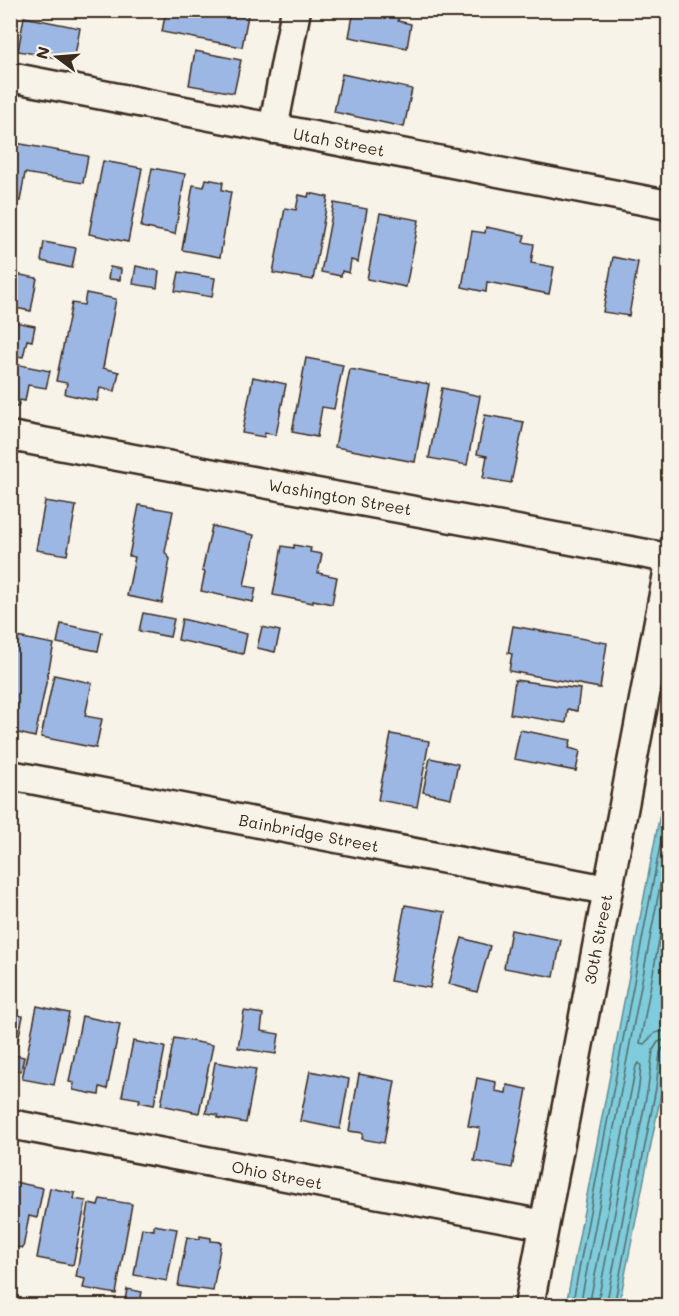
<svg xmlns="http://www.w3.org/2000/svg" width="679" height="1316" viewBox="0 0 679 1316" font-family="Mali,sans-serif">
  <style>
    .water { fill: #7eccdc; stroke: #638b90; stroke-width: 1.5 }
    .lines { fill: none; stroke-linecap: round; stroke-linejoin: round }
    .shore { stroke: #566b6a; stroke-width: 1.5 }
    .building { fill: #9db7e4; stroke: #3b2a1e; stroke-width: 1.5 }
    .minor-casing { stroke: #3b2a1e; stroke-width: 33 }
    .minor { stroke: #f7f3e8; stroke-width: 28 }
    .labels { text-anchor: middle; stroke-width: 5; stroke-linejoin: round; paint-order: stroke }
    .street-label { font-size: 16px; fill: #3b2a1e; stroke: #f7f3e8 }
  </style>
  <rect width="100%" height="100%" fill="#f7f3e8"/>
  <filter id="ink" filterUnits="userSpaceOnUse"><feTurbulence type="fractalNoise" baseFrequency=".0167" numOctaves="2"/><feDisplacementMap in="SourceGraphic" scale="12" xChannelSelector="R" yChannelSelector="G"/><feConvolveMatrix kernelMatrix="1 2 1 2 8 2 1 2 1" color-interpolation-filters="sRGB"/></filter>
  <g filter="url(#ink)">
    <polygon class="water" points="668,772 668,1028 662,1089 619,1305 566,1305"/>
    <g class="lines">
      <g class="shore">
        <polyline points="668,892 640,1043 644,1044 655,1033 668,1030"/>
        <polyline points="572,1306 668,804"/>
        <polyline points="580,1306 668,844"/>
        <polyline points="589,1306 636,1066 639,1063 641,1066 639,1086 597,1306"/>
        <polyline points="606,1306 648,1087 653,1050 658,1042 668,1039"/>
        <polyline points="614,1306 656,1088 660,1053 663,1048 668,1047"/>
      </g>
    </g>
    <g class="building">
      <polygon points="166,10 249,10 242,47 162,32"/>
      <polygon points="354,10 400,10 398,21 411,24 407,48 349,37"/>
      <polygon points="24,17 80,28 74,61 18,51"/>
      <polygon points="195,51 241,60 234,93 189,85"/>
      <polygon points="342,74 412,89 404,127 334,112"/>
      <polygon points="10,142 88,156 83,183 25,173 20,201 10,199"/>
      <polygon points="103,161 142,168 128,242 89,234"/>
      <polygon points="152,168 185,174 175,234 141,227"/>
      <polygon points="206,179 223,182 222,190 231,192 220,257 182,250 193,185 204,187"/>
      <polygon points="309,193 328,197 313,280 273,273 285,208 296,210 299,195 308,197"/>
      <polygon points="334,203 367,209 358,262 351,260 349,273 342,271 341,276 321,272"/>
      <polygon points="380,213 419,220 406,287 367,279"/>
      <polygon points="486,227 525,235 523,242 534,244 531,263 554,267 549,294 487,282 486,292 462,287 472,231 485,233"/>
      <polygon points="44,242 76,248 72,268 41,261"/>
      <polygon points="613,257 638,262 629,316 603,312"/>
      <polygon points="136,266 159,271 157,288 133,284"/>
      <polygon points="110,267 121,269 120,280 108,279"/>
      <polygon points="179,272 215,278 212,297 175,291"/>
      <polygon points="10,273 37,278 31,311 10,307"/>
      <polygon points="86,293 116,299 103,368 119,372 115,391 100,388 97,401 65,394 67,383 56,381 72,303 84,305"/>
      <polygon points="10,321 35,326 32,341 27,340 23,357 10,355"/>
      <polygon points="306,358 343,365 334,409 322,407 317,437 292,432"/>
      <polygon points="10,363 50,371 46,388 28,385 25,401 20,400 18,407 10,406"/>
      <polygon points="350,369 429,384 415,462 335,447"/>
      <polygon points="253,377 286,384 276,435 265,433 264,437 242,433"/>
      <polygon points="442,388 480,396 467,465 429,458"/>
      <polygon points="485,415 524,422 511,483 483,478 487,456 477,454"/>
      <polygon points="45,501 76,506 67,555 36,550"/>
      <polygon points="139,505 173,511 165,552 170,559 162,603 127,596 135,557 129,556"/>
      <polygon points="212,526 254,535 244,586 256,588 253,602 201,591 205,572 202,571"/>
      <polygon points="294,545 311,548 310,552 322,554 318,573 337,577 332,604 313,600 313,603 273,595 282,546 294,548"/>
      <polygon points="143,613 174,619 170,637 139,631"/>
      <polygon points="182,619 247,634 243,654 178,640"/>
      <polygon points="61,624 102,632 98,651 57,643"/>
      <polygon points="513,626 607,643 600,688 509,671 512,654 508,653"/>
      <polygon points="262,627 280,631 275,652 257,648"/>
      <polygon points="17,637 54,644 35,737 10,731 10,667"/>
      <polygon points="54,675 92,683 85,716 102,719 96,748 41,737"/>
      <polygon points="515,680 580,689 577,711 568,709 566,723 510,714"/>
      <polygon points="520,730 571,740 569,748 580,751 576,771 514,759"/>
      <polygon points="391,734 429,741 417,807 378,800"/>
      <polygon points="430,758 458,764 451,798 423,792"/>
      <polygon points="405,905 445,912 430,988 390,981"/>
      <polygon points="511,930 561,940 554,977 504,968"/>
      <polygon points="462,938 490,946 477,992 449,984"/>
      <polygon points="37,1006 69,1013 54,1085 22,1079"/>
      <polygon points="244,1011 263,1014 261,1031 279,1034 276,1054 238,1048"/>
      <polygon points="10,1014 23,1016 15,1055 24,1057 21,1071 10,1069"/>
      <polygon points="82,1016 120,1024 107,1089 100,1087 99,1095 73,1090 74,1083 69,1082"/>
      <polygon points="174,1038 213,1045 199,1113 161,1105"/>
      <polygon points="133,1041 165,1047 154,1105 139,1102 140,1099 122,1096"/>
      <polygon points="215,1062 256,1069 246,1123 218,1118 218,1115 206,1113"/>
      <polygon points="310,1071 349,1079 340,1129 300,1121"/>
      <polygon points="359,1074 395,1081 384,1143 362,1139 363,1133 349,1131"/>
      <polygon points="477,1078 496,1082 495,1091 506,1093 507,1085 527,1089 512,1168 474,1161 480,1128 468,1126"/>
      <polygon points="10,1181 43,1188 37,1218 29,1216 23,1248 10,1246"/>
      <polygon points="50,1188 75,1193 74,1199 86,1201 73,1265 37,1258"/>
      <polygon points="100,1199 132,1204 116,1294 83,1288 85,1279 76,1277 89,1204 98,1206"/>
      <polygon points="154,1225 177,1229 167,1281 134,1275 142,1228 154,1230"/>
      <polygon points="200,1236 211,1238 211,1241 221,1242 213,1291 178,1286 187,1237 200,1239"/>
      <polygon points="127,1289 142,1292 139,1306 124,1306"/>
    </g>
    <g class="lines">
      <g class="minor-casing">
        <g id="minor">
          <polyline points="10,77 668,205"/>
          <polyline points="273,129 296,10"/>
          <polyline points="10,436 668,558"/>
          <polyline points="10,775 607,890"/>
          <polyline points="10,1124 544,1225"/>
          <polyline points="529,1306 668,573"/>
        </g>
      </g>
      <use href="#minor" class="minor"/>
    </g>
  </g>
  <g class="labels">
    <g class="street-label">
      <text transform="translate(339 142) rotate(11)" y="6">Utah Street</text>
      <text transform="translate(340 497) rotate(10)" y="6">Washington Street</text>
      <text transform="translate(309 833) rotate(11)" y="6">Bainbridge Street</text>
      <text transform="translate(598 939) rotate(-79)" y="6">30th Street</text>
      <text transform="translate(277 1175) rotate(11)" y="6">Ohio Street</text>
    </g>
  </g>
  <rect width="679" height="1316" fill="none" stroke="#f7f3e8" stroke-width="36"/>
  <rect x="18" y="18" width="643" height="1280" fill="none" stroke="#3b2a1e" stroke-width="2" filter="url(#ink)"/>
  <g transform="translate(57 57) rotate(286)" stroke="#f7f3e8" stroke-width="4.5" paint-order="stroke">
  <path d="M0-4.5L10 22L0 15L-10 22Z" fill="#3b2a1e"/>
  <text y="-9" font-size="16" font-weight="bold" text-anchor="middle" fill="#3b2a1e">N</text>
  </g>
</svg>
